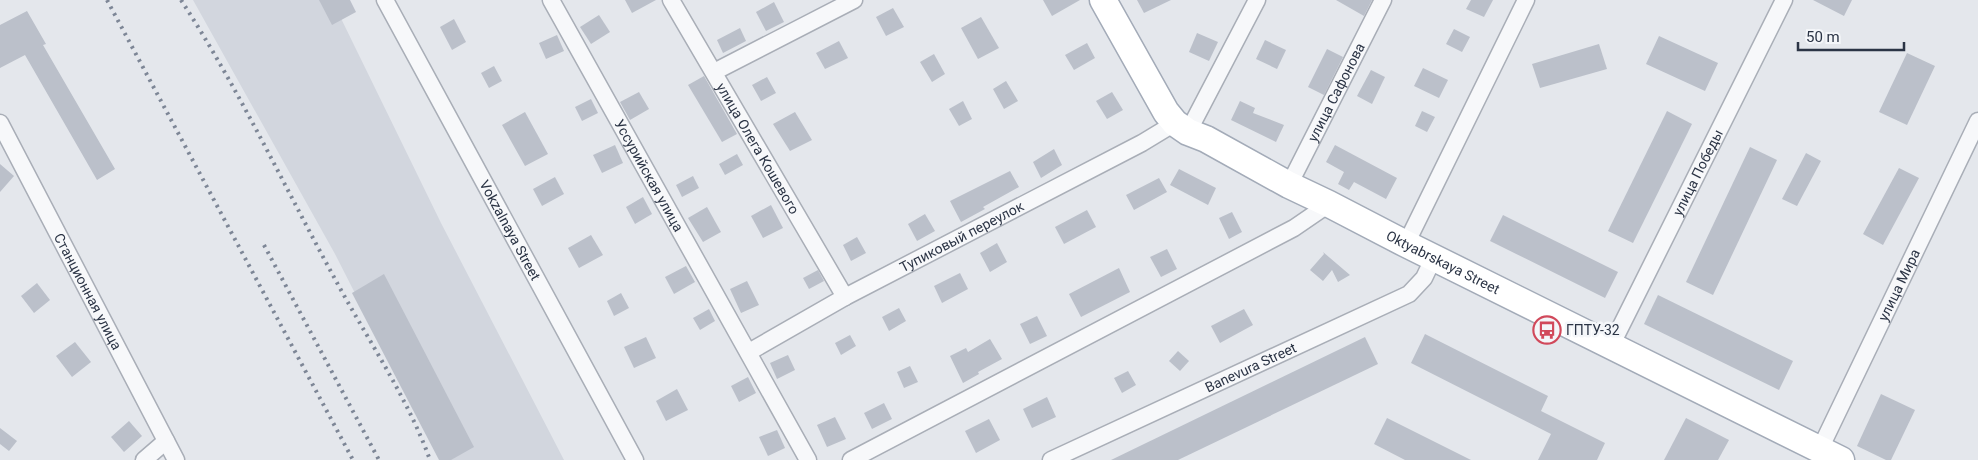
<svg xmlns="http://www.w3.org/2000/svg" width="1978" height="460" viewBox="0 0 1978 460" font-family="Roboto,sans-serif">
  <style>
    .built { fill: #d2d6de }
    .building { fill: #bbc0ca }
    .lines { fill: none; stroke-linecap: round; stroke-linejoin: round }
    .street-casing { stroke: #a9aeb7; stroke-width: 19 }
    .primary-casing { stroke: #a3abb8; stroke-width: 29 }
    .street { stroke: #f7f8fa; stroke-width: 16 }
    .primary { stroke: #fff; stroke-width: 26 }
    .rail { stroke: #7d8696; stroke-width: 4; stroke-dasharray: 2.5 5; stroke-linecap: butt }
    .labels { text-anchor: middle; stroke-width: 5; stroke-linejoin: round; paint-order: stroke }
    .street-label { font-size: 14px; fill: #2b3445; stroke: #f4f6f9 }
    .poi-label { font-size: 14px; fill: #2b3445; stroke: #f4f6f9; text-anchor: start }
  </style>
  <rect width="100%" height="100%" fill="#e4e7ec"/>
  <polygon class="built" points="193,0 332,0 441,223 564,460 440,460 335,254"/>
  <g class="building">
    <polygon points="319,0 350,0 356,12 332,25"/>
    <polygon points="625,0 656,0 632,13"/>
    <polygon points="1043,0 1080,0 1052,16"/>
    <polygon points="1137,0 1171,0 1144,13"/>
    <polygon points="1336,0 1372,0 1364,16"/>
    <polygon points="1471,0 1493,0 1484,17 1466,9"/>
    <polygon points="1813,0 1852,0 1844,16"/>
    <polygon points="774,2 784,22 766,31 756,12"/>
    <polygon points="893,8 904,27 886,36 876,17"/>
    <polygon points="27,11 46,44 43,45 115,169 97,180 25,55 0,68 0,25"/>
    <polygon points="599,15 610,32 591,44 580,27"/>
    <polygon points="981,17 999,48 978,59 961,28"/>
    <polygon points="454,19 466,42 452,50 440,27"/>
    <polygon points="740,28 746,41 723,53 717,40"/>
    <polygon points="1454,29 1470,37 1462,52 1446,44"/>
    <polygon points="1197,33 1218,42 1209,61 1189,52"/>
    <polygon points="557,35 564,51 546,59 539,43"/>
    <polygon points="1659,36 1718,63 1705,91 1646,64"/>
    <polygon points="1265,40 1286,50 1277,69 1256,59"/>
    <polygon points="839,41 848,58 825,69 816,53"/>
    <polygon points="1087,43 1095,58 1074,70 1065,55"/>
    <polygon points="1599,44 1607,69 1540,88 1532,64"/>
    <polygon points="1327,49 1343,57 1324,95 1308,87"/>
    <polygon points="1907,53 1935,66 1907,125 1879,112"/>
    <polygon points="934,54 945,74 932,82 920,62"/>
    <polygon points="494,66 502,81 489,88 481,73"/>
    <polygon points="1423,68 1448,80 1439,98 1414,86"/>
    <polygon points="1371,70 1385,77 1372,104 1357,96"/>
    <polygon points="704,76 737,134 722,142 688,85"/>
    <polygon points="767,77 776,93 761,101 752,85"/>
    <polygon points="1006,81 1018,101 1004,109 993,89"/>
    <polygon points="639,92 649,109 630,120 620,102"/>
    <polygon points="1112,92 1123,110 1107,119 1096,101"/>
    <polygon points="591,99 598,113 582,121 575,107"/>
    <polygon points="963,101 972,119 959,126 949,109"/>
    <polygon points="1240,101 1255,108 1253,113 1284,125 1276,142 1231,120"/>
    <polygon points="1422,111 1435,117 1427,132 1415,126"/>
    <polygon points="1667,111 1692,124 1633,243 1608,231"/>
    <polygon points="525,112 548,154 525,166 502,125"/>
    <polygon points="795,112 812,140 790,151 773,124"/>
    <polygon points="615,145 623,163 602,173 593,155"/>
    <polygon points="1335,145 1397,178 1386,199 1354,182 1349,190 1338,184 1344,172 1326,162"/>
    <polygon points="1750,147 1777,160 1713,295 1686,282"/>
    <polygon points="1054,149 1062,165 1041,178 1033,162"/>
    <polygon points="1806,153 1821,161 1797,206 1782,199"/>
    <polygon points="737,154 743,165 725,175 719,164"/>
    <polygon points="0,164 14,176 0,192"/>
    <polygon points="1899,168 1919,178 1883,245 1863,234"/>
    <polygon points="1179,169 1216,188 1208,205 1170,185"/>
    <polygon points="1010,171 1019,187 983,207 985,209 961,222 950,201"/>
    <polygon points="693,176 699,188 682,197 676,185"/>
    <polygon points="555,177 564,194 542,206 533,189"/>
    <polygon points="1159,178 1167,192 1134,210 1126,195"/>
    <polygon points="643,197 652,214 635,224 626,207"/>
    <polygon points="771,205 783,228 763,238 751,216"/>
    <polygon points="707,207 721,232 703,242 688,218"/>
    <polygon points="1087,210 1096,227 1064,244 1055,227"/>
    <polygon points="1232,212 1242,232 1229,239 1219,218"/>
    <polygon points="925,214 935,231 917,241 908,224"/>
    <polygon points="1503,215 1618,272 1605,298 1490,241"/>
    <polygon points="591,235 603,255 579,268 568,248"/>
    <polygon points="857,237 866,253 851,261 843,245"/>
    <polygon points="997,243 1007,262 990,272 980,253"/>
    <polygon points="1167,249 1177,269 1161,277 1150,257"/>
    <polygon points="1323,252 1350,275 1338,282 1332,270 1323,281 1310,270 1324,254"/>
    <polygon points="686,266 695,282 674,294 665,277"/>
    <polygon points="1119,268 1130,292 1081,317 1069,294"/>
    <polygon points="818,270 824,281 809,289 803,278"/>
    <polygon points="960,273 968,289 942,303 934,286"/>
    <polygon points="384,274 474,447 451,460 439,460 352,293"/>
    <polygon points="747,281 759,305 741,313 730,289"/>
    <polygon points="37,283 50,300 34,313 21,296"/>
    <polygon points="621,293 629,308 614,316 607,301"/>
    <polygon points="1658,295 1793,361 1779,390 1644,324"/>
    <polygon points="899,308 906,321 889,331 882,317"/>
    <polygon points="709,309 715,321 700,330 693,318"/>
    <polygon points="1244,309 1253,325 1220,343 1211,326"/>
    <polygon points="1037,316 1047,336 1030,344 1020,324"/>
    <polygon points="1425,334 1548,396 1541,411 1605,443 1597,460 1538,460 1551,434 1411,363"/>
    <polygon points="850,335 856,346 841,355 835,343"/>
    <polygon points="646,337 656,358 634,368 624,347"/>
    <polygon points="1365,337 1378,364 1178,460 1111,460"/>
    <polygon points="990,339 1002,359 978,372 979,374 963,383 950,356 966,348 968,352"/>
    <polygon points="75,342 91,362 72,377 56,356"/>
    <polygon points="1178,351 1189,361 1180,371 1169,361"/>
    <polygon points="788,355 795,370 777,379 770,363"/>
    <polygon points="910,366 918,382 904,388 897,372"/>
    <polygon points="1128,371 1136,385 1122,393 1114,378"/>
    <polygon points="748,377 756,393 739,402 731,386"/>
    <polygon points="677,389 688,410 666,421 656,401"/>
    <polygon points="1881,394 1915,410 1891,460 1886,460 1857,446"/>
    <polygon points="1047,397 1056,417 1032,428 1023,409"/>
    <polygon points="884,403 892,419 872,429 864,413"/>
    <polygon points="835,417 846,439 827,447 817,425"/>
    <polygon points="1387,418 1471,460 1405,460 1374,444"/>
    <polygon points="1686,418 1729,440 1718,460 1664,460"/>
    <polygon points="989,419 1000,440 976,453 965,431"/>
    <polygon points="129,421 142,436 124,452 111,437"/>
    <polygon points="0,428 17,441 9,451 0,444"/>
    <polygon points="777,430 785,448 768,456 759,437"/>
  </g>
  <g class="lines">
    <g class="street-casing">
      <g id="street">
        <path id="s1" d="M385,0l250,460"/>
        <path id="s2" d="M551,0l257,460"/>
        <path id="s3" d="M671,0l174,297"/>
        <polyline points="714,72 854,0"/>
        <path id="s4" d="M0,123l176,337"/>
        <polyline points="1188,132 1257,0"/>
        <path id="s5" d="M1289,185l94,-185"/>
        <polyline points="1406,244 1526,0"/>
        <path id="s6" d="M1611,346l173,-346"/>
        <path id="s7" d="M749,352l96,-55 297,-154 33,-20"/>
        <path id="s8" d="M1820,449l158,-328"/>
        <polyline points="144,460 166,441"/>
        <polyline points="851,460 1294,228 1329,204"/>
        <path id="s9" d="M1051,460l358,-166 15,-16 10,-21"/>
      </g>
    </g>
    <g class="primary-casing">
      <g id="primary">
        <path id="s10" d="M1103,0l63,112 9,11 13,9 18,7 83,46 40,19 77,40 435,216"/>
      </g>
    </g>
    <use href="#street" class="street"/>
    <use href="#primary" class="primary"/>
    <g class="rail">
      <polyline points="107,0 353,460"/>
      <path d="M181,0c58,89 103,186 154,279 31,58 73,119 95,181"/>
      <polyline points="264,245 379,460"/>
    </g>
  </g>
  <defs>
    <g id="bus-ring" transform="scale(1.4375)"><circle r="9.5" fill="#f4f6f9" stroke="#d1495b" stroke-width="1.5"/><path d="M-5-6H5V4H4V6H2V4H-2V6H-4V4H-5ZM-3.5-4V0h7V-4ZM-3.5 1.2v1.5H-2V1.2ZM2 1.2v1.5H3.5V1.2Z" fill="#d1495b"/></g>
  </defs>
  <g fill-rule="evenodd">
    <use href="#bus-ring" x="1547" y="330"/>
  </g>
  <g class="labels">
    <g class="street-label">
      <text dy="5" stroke="none"><textPath href="#s5" startOffset="104">улица Сафонова</textPath></text>
      <text dy="5" stroke="none"><textPath href="#s3" startOffset="172">улица Олега Кошевого</textPath></text>
      <text dy="5" stroke="none"><textPath href="#s6" startOffset="194">улица Победы</textPath></text>
      <text dy="5" stroke="none"><textPath href="#s2" startOffset="201">Уссурийская улица</textPath></text>
      <text dy="5" stroke="none"><textPath href="#s1" startOffset="262">Vokzalnaya Street</textPath></text>
      <text dy="5" stroke="none"><textPath href="#s7" startOffset="242">Тупиковый переулок</textPath></text>
      <text dy="5" stroke="none"><textPath href="#s10" startOffset="445">Oktyabrskaya Street</textPath></text>
      <text dy="5" stroke="none"><textPath href="#s8" startOffset="182">улица Мира</textPath></text>
      <text dy="5" stroke="none"><textPath href="#s4" startOffset="190">Станционная улица</textPath></text>
      <text dy="5" stroke="none"><textPath href="#s9" startOffset="220">Banevura Street</textPath></text>
    </g>
    <g class="poi-label">
      <text x="1566" y="335">ГПТУ-32</text>
    </g>
  </g>
  <path d="M1798 42v8h106v-8" fill="none" stroke="#2b3445" stroke-width="2.5"/>
  <text x="1806" y="42" font-size="15" fill="#2b3445" stroke="#f4f6f9" stroke-width="4" paint-order="stroke">50 m</text>
</svg>
